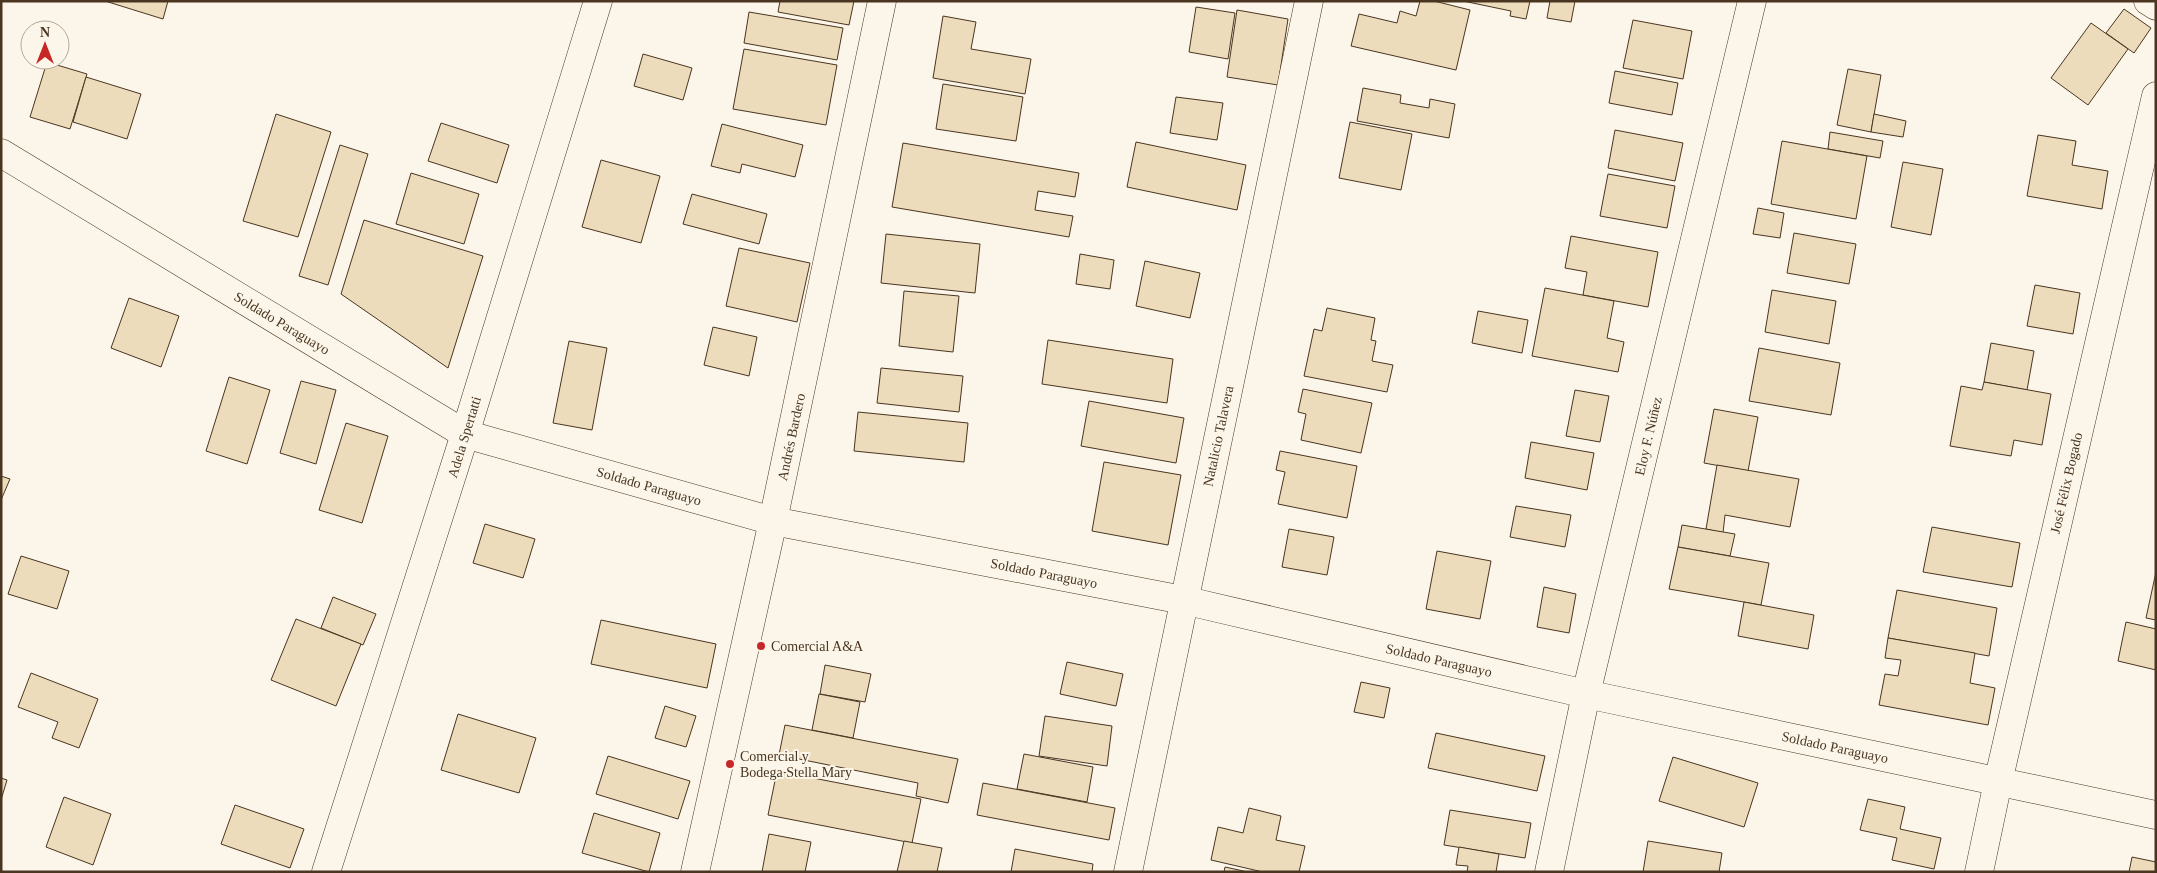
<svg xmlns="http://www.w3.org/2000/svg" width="2157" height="873" viewBox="0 0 2157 873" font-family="'Times New Roman',serif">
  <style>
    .building { fill: #ecdcbc; stroke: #4a3520 }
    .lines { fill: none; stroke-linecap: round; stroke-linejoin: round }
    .minor-casing { stroke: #4a3520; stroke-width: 29 }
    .minor { stroke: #fbf6e9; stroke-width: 28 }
    .poi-dot { fill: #c62828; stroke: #fbf6e9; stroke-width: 2 }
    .labels { text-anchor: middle; stroke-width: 4; stroke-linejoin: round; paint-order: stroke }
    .street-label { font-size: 14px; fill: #4a3520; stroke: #fbf6e9 }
    .poi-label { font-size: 14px; fill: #4a3520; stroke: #fbf6e9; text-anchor: start }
  </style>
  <rect width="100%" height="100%" fill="#fbf6e9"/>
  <g class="building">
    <polygon points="105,1 168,1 163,19"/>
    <polygon points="780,1 854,1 849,25 778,12"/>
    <polygon points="1420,1 1434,1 1470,10 1456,70 1351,46 1359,14 1397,23 1400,11 1416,16"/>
    <polygon points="1463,1 1530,1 1526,19 1510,16 1511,11"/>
    <polygon points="1550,1 1575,1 1571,22 1547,18"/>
    <polygon points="1196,7 1235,13 1228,59 1189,52"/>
    <polygon points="2124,9 2151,28 2134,53 2106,33"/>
    <polygon points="1237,10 1288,19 1278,85 1227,77"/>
    <polygon points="749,12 843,28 837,60 744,43"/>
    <polygon points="943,16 976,22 971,49 1031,59 1025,94 933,78"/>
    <polygon points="1633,20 1692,31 1683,79 1623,68"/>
    <polygon points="2091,23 2128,49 2088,105 2051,78"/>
    <polygon points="744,49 837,65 826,125 733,109"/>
    <polygon points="643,54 692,68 683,100 634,86"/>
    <polygon points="47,62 87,74 70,129 30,117"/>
    <polygon points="1848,69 1881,75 1871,132 1837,125"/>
    <polygon points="1615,71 1678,83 1672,115 1609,103"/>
    <polygon points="86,77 141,94 127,139 73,122"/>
    <polygon points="943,84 1023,97 1016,141 936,129"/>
    <polygon points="1363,88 1401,95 1400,103 1429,108 1430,99 1455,104 1449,138 1357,121"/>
    <polygon points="1176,97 1223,103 1217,140 1170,133"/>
    <polygon points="276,114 331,132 298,237 243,221"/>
    <polygon points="1874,114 1906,121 1903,137 1871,132"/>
    <polygon points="1350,122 1412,134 1401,190 1339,178"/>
    <polygon points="441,123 509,145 497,183 428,161"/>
    <polygon points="722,124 803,145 795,177 742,164 740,173 711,166"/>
    <polygon points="1615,130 1683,143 1675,181 1608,168"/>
    <polygon points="1830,132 1883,141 1880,158 1828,149"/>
    <polygon points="2038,135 2076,141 2072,165 2108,171 2102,209 2027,196"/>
    <polygon points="1782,141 1867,156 1856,219 1771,204"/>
    <polygon points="1136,142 1246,165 1237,210 1127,187"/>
    <polygon points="903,143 1079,173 1075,197 1038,191 1035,210 1073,216 1069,237 892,207"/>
    <polygon points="340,145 368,154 328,285 299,276"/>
    <polygon points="601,160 660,176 641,243 582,227"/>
    <polygon points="1903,162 1943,169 1931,235 1891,227"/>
    <polygon points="411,173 479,194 464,244 396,224"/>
    <polygon points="1608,174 1675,186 1667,228 1600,216"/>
    <polygon points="692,194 767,214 759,244 683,224"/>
    <polygon points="1758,208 1784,213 1780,238 1753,234"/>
    <polygon points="364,220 483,256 448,368 341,294"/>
    <polygon points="1794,233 1856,244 1849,284 1787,273"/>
    <polygon points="886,234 980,244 975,293 881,283"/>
    <polygon points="1571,236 1658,252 1648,307 1583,295 1587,272 1565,268"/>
    <polygon points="739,248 810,263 797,322 726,306"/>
    <polygon points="1080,254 1114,260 1110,289 1076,284"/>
    <polygon points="1145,261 1200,273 1190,318 1136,306"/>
    <polygon points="2035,285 2080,293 2073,334 2027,326"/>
    <polygon points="1545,288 1614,301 1607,338 1624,342 1618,372 1532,356"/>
    <polygon points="1772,290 1836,301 1829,344 1765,332"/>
    <polygon points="904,291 959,296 953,352 899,346"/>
    <polygon points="129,298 179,316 161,367 111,348"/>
    <polygon points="1327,308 1375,318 1371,340 1376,341 1372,361 1393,365 1387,392 1304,376 1314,329 1322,331"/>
    <polygon points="1478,311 1528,320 1522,353 1472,343"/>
    <polygon points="713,327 757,337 749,376 704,365"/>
    <polygon points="1048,340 1173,359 1167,403 1042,384"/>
    <polygon points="569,341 607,348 592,430 553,423"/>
    <polygon points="1991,343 2034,351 2027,390 1984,382"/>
    <polygon points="1759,348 1840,363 1831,415 1749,401"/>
    <polygon points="881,368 963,376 959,412 877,403"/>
    <polygon points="229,377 270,390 247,464 206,451"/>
    <polygon points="301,381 336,390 316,464 280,453"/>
    <polygon points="1984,382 2051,394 2042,445 2014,440 2011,456 1950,446 1961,386 1982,390"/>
    <polygon points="1303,389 1372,403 1361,453 1301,440 1306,414 1298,412"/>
    <polygon points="1575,390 1609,396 1600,442 1566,436"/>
    <polygon points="1089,401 1184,418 1176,463 1081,446"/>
    <polygon points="1714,409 1758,417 1748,471 1704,463"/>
    <polygon points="858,412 968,423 964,462 854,451"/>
    <polygon points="346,423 388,436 362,523 319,510"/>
    <polygon points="1531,442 1594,453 1587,490 1525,478"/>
    <polygon points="1280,451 1357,466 1347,518 1278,504 1285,472 1276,470"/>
    <polygon points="1104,462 1181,475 1168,545 1092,531"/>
    <polygon points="1717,465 1799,479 1790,527 1725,515 1723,533 1706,529"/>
    <polygon points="1,476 10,479 1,500"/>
    <polygon points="1516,506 1571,515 1565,547 1510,537"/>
    <polygon points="485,524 535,539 523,578 473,563"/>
    <polygon points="1682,525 1735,534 1730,556 1678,547"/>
    <polygon points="1932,527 2020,543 2012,587 1923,572"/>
    <polygon points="1289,529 1334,537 1327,575 1282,567"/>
    <polygon points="1678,547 1769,563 1761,605 1669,589"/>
    <polygon points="1437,551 1491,561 1480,619 1426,609"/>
    <polygon points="21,556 69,571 57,609 8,594"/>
    <polygon points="2156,572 2156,620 2146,618"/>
    <polygon points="1544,587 1576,594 1569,633 1537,627"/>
    <polygon points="1897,590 1997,608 1989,656 1888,638"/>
    <polygon points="333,597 376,614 363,645 321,628"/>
    <polygon points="1744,602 1814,615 1808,649 1738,636"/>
    <polygon points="296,619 361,644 336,706 271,680"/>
    <polygon points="601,620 716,644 707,688 591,664"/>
    <polygon points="2126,622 2156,629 2156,670 2118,661"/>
    <polygon points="1888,638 1975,653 1970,683 1995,688 1988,725 1879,705 1885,674 1898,676 1901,660 1885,658"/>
    <polygon points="1067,662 1123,674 1116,706 1060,694"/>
    <polygon points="825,665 871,674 865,702 820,694"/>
    <polygon points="31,673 98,699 79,748 52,738 58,722 18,707"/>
    <polygon points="1361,682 1390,688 1384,718 1354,712"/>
    <polygon points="819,694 860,702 853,738 812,730"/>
    <polygon points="665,706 696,716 686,747 655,738"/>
    <polygon points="458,714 536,738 519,793 441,770"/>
    <polygon points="1045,716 1112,726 1107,766 1039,756"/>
    <polygon points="785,725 958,759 948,803 916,796 918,783 779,755"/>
    <polygon points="1436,733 1545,756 1537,791 1428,768"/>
    <polygon points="1024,754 1093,767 1087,802 1017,789"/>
    <polygon points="608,756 690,781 678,819 596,794"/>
    <polygon points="1673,757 1758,783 1744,827 1659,801"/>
    <polygon points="777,771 921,799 912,843 768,815"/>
    <polygon points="1,778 7,780 1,800"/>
    <polygon points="983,783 1115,808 1109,840 977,815"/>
    <polygon points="64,797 111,814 93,865 46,847"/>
    <polygon points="1868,799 1905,807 1900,829 1941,838 1934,869 1892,860 1897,838 1860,830"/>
    <polygon points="235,805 304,829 290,868 221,844"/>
    <polygon points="1249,808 1281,816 1276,840 1305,846 1299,872 1263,872 1211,860 1218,827 1243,833"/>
    <polygon points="1450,810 1531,823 1525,858 1444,845"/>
    <polygon points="594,813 660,833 649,872 582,853"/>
    <polygon points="769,834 811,842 805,872 762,872"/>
    <polygon points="904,841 942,848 937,872 897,872"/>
    <polygon points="1648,841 1722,853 1719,872 1643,872"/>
    <polygon points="1459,847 1499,854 1496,872 1467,872 1468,866 1456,865"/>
    <polygon points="1015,849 1093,864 1092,872 1011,872"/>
    <polygon points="2132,857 2156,862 2156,872 2129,872"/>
    <polygon points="1225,867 1248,872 1224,872"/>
  </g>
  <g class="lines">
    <g class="minor-casing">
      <g id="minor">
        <polyline points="2148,1 2156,6"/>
        <polyline points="1,153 465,434 773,521 1183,600 1586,694 2156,815"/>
        <polyline points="326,872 465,434 598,1"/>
        <polyline points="695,872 773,521 882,1"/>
        <polyline points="1128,872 1309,1"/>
        <polyline points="1549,872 1586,694 1752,1"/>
        <polyline points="1979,872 1998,782 2156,96"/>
      </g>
    </g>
    <use href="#minor" class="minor"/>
  </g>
  <g class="poi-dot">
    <circle cx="761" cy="646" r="5"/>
    <circle cx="730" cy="764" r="5"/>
  </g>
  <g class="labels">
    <g class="street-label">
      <text transform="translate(282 323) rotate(31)" y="5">Soldado Paraguayo</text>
      <text transform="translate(1218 436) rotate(-78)" y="5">Natalicio Talavera</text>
      <text transform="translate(1648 436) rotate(-77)" y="5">Eloy F. Núñez</text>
      <text transform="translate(464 437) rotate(-73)" y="5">Adela Spertatti</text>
      <text transform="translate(791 437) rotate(-78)" y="5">Andrés Bardero</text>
      <text transform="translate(2066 483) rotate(-77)" y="5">José Félix Bogado</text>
      <text transform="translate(649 486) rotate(16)" y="5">Soldado Paraguayo</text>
      <text transform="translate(1044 573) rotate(11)" y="5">Soldado Paraguayo</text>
      <text transform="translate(1439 660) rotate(13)" y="5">Soldado Paraguayo</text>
      <text transform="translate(1835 747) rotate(12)" y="5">Soldado Paraguayo</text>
    </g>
    <g class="poi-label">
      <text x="771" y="651">Comercial A&amp;A</text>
      <text x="740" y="761">Comercial y<tspan x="740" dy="16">Bodega Stella Mary</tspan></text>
    </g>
  </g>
  <rect width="2157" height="873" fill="none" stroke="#4a3520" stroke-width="5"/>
  <g transform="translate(45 45)"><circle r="24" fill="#fbf6e9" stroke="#b4a999"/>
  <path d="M0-4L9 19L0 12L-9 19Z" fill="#c62828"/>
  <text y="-8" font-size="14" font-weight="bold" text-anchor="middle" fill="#4a3520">N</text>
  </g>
</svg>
